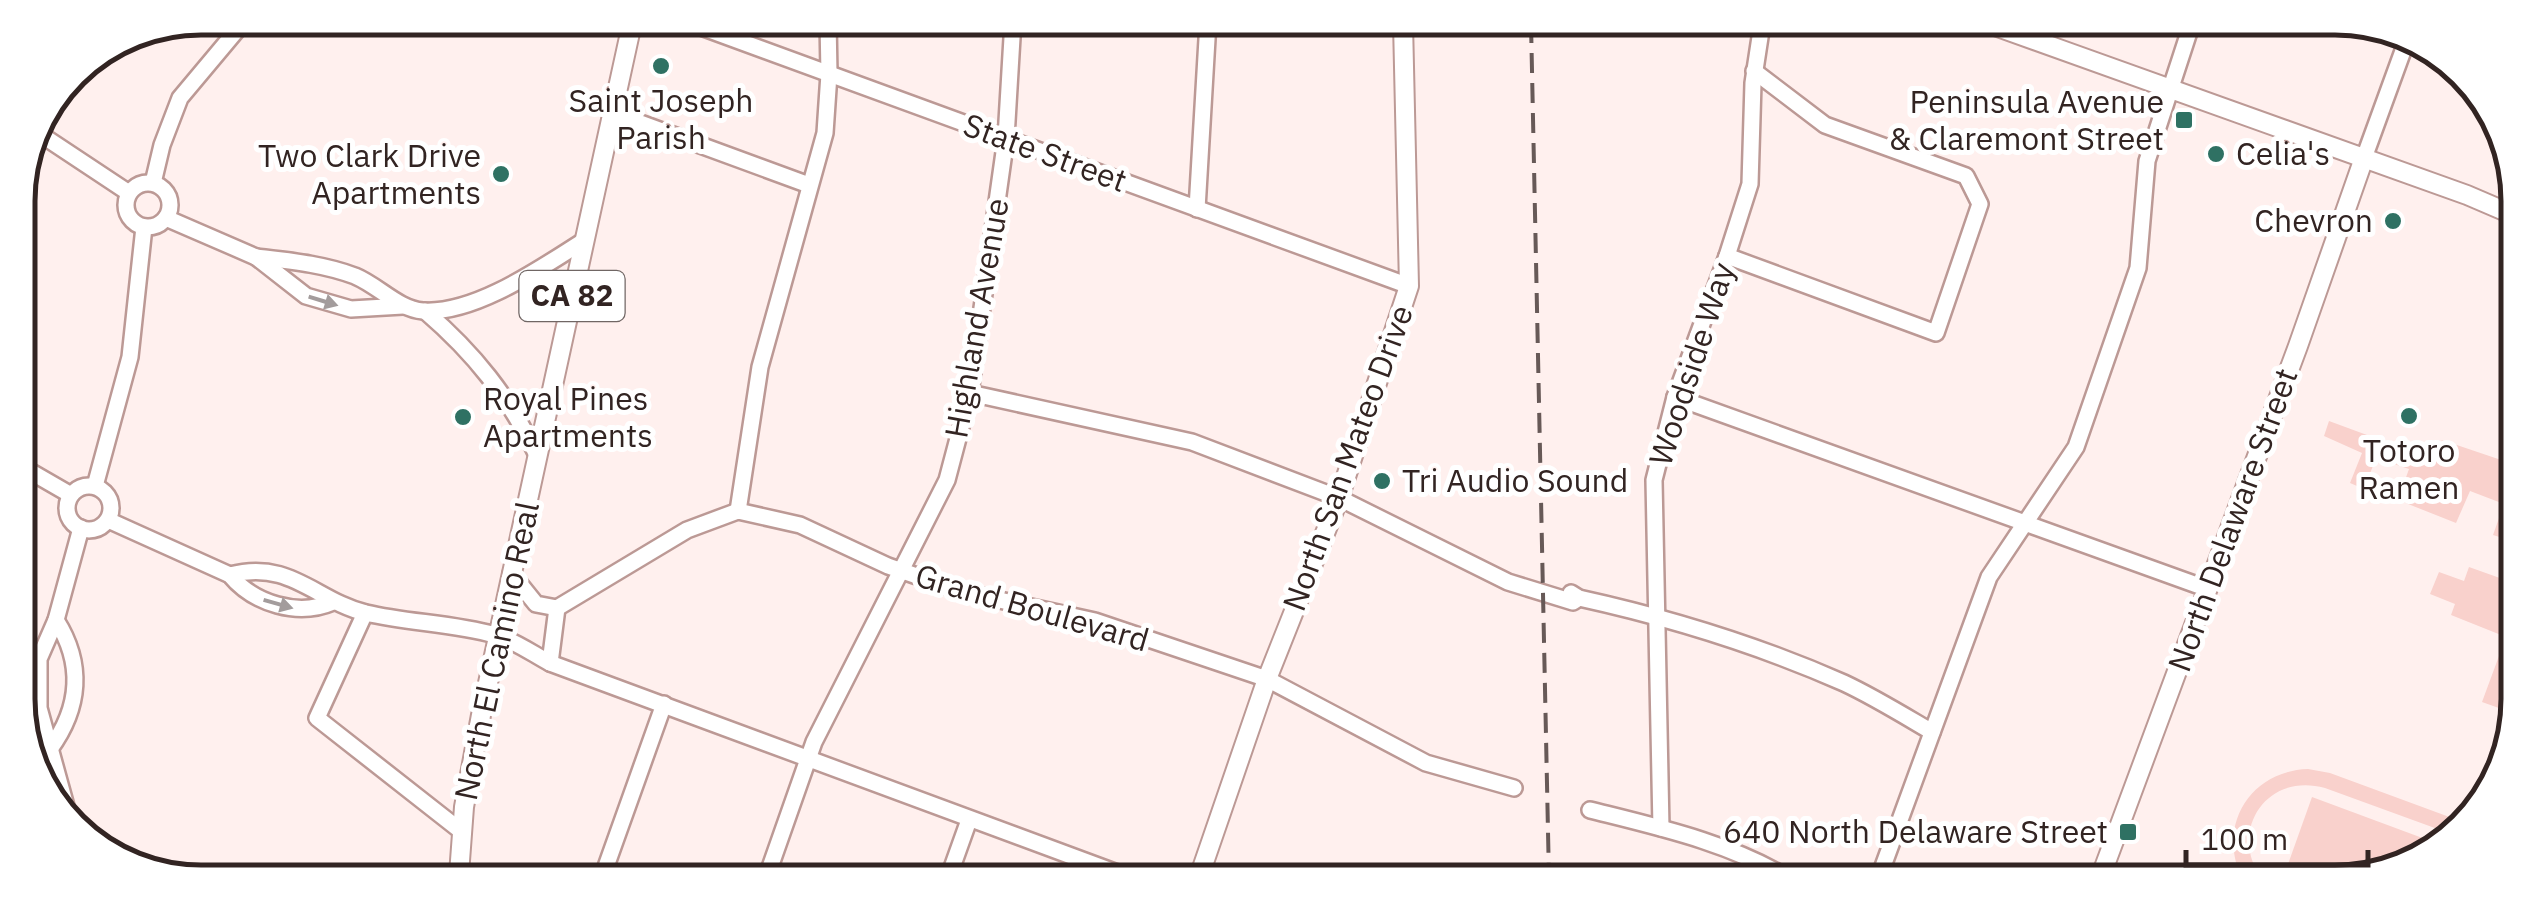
<svg xmlns="http://www.w3.org/2000/svg" width="2536" height="900" viewBox="0 0 2536 900" font-family="'IBM Plex Sans',sans-serif">
  <style>
    .green { fill: #f9d1cc }
    .lines { fill: none; stroke-linecap: round; stroke-linejoin: round }
    .minor-casing { stroke: #bc9995; stroke-width: 20 }
    .major-casing { stroke: #bc9995; stroke-width: 22 }
    .minor { stroke: #fff; stroke-width: 15 }
    .major { stroke: #fff; stroke-width: 18 }
    .rail { stroke: #675957; stroke-width: 4; stroke-dasharray: 20 10; stroke-linecap: butt }
    .oneway { fill: #a39c9c }
    .poi-dot { fill: #2f7163; stroke: #fff; stroke-width: 4 }
    .labels { text-anchor: middle; stroke-width: 10; stroke-linejoin: round; paint-order: stroke }
    .shield { fill: #fff; stroke: #706664; stroke-width: 2.5 }
    .shield-label { font-size: 30px; font-weight: bold; fill: #322422 }
    .poi-label { font-size: 32px; fill: #322422; stroke: #fff; text-anchor: end }
    .street-label { font-size: 32px; fill: #322422; stroke: #fff }
    .rim { fill: none; stroke: #322422; stroke-width: 5 }
  </style>
  <rect width="100%" height="100%" fill="#fff0ee"/>
  <g class="green">
    <polygon points="2329,421 2432,459 2442,440 2513,464 2512,541 2493,535 2504,504 2470,491 2456,523 2398,500 2409,469 2376,458 2364,489 2350,483 2362,453 2324,436"/>
    <polygon points="2469,567 2511,582 2510,712 2482,702 2506,637 2451,615 2455,604 2430,594 2439,572 2464,581"/>
    <path d="M2308,769l22,4 133,49 -9,13 -129,-47c-60,-17 -99,46 -61,94h-20c-29,-53 4,-111 64,-113z"/>
    <polygon points="2312,797 2444,846 2346,882 2285,882 2282,881"/>
  </g>
  <g class="lines">
    <g class="minor-casing">
      <g id="minor">
        <polyline points="682,20 1409,286"/>
        <polyline points="613,113 809,185"/>
        <polyline points="34,130 129,193"/>
        <polyline points="2364,158 2408,37"/>
        <circle cx="148" cy="205" r="22"/>
        <polyline points="153,183 162,145 180,98 247,18"/>
        <polyline points="1197,209 1208,22"/>
        <polyline points="166,218 256,257 306,296 351,309 403,306"/>
        <polyline points="1727,256 1936,333 1980,204 1966,176 1825,125 1754,71"/>
        <path d="M256,257c34,4 67,7 99,19 24,10 43,33 68,35 53,3 119,-44 162,-71"/>
        <path d="M425,311c50,43 83,85 112,144"/>
        <polyline points="970,393 1192,442 1339,498 1508,582 1573,602 1579,598"/>
        <polyline points="1675,397 2208,589"/>
        <polyline points="19,465 71,495"/>
        <circle cx="89" cy="508" r="22"/>
        <polyline points="95,486 130,357 144,227"/>
        <polyline points="738,511 760,367 825,133 829,74 828,20"/>
        <path d="M108,520l122,55c24,29 68,42 103,27"/>
        <polyline points="511,573 536,604 557,608"/>
        <path d="M230,575c60,-16 86,26 136,38 42,10 87,10 129,22 19,5 38,19 55,28l578,214"/>
        <path d="M1571,593l8,5c91,20 179,47 265,85 30,14 59,32 88,49"/>
        <polyline points="365,613 317,718 461,831"/>
        <polyline points="550,663 557,608 687,530 738,511 800,525 888,566 963,592 1095,621 1267,679 1426,763 1514,788"/>
        <path d="M50,749c30,-41 34,-85 6,-129"/>
        <path d="M1590,810c68,17 141,33 201,70"/>
        <polyline points="1661,828 1654,480 1675,397 1727,256 1750,184 1753,83 1762,24"/>
        <polyline points="79,831 69,817 39,708 39,659 56,620 81,528"/>
        <polyline points="603,875 664,704"/>
        <polyline points="767,876 814,742 947,480 970,393 1006,138 1013,21"/>
        <polyline points="949,876 969,820"/>
        <polyline points="1878,880 1989,577 2076,447 2138,268 2147,161 2191,26"/>
      </g>
    </g>
    <g class="major-casing">
      <g id="major">
        <polyline points="1992,25 2467,195 2516,216"/>
        <polyline points="459,874 464,807 481,715 633,19"/>
        <polyline points="1199,877 1267,679 1339,498 1409,286 1403,23"/>
        <polyline points="2099,881 2298,346 2364,158"/>
      </g>
    </g>
    <use href="#minor" class="minor"/>
    <use href="#major" class="major"/>
    <polyline class="rail" points="1531,23 1549,879"/>
  </g>
  <defs><path id="oneway-solid" d="M-6-.8H1V-3.2L6.5 0L1 3.2V.8H-6Z" transform="scale(2.5)"/></defs>
  <g class="oneway">
    <use href="#oneway-solid" transform="translate(323 301) rotate(17)"/>
    <use href="#oneway-solid" transform="translate(278 604) rotate(16)"/>
  </g>
  <g class="poi-dot">
    <circle cx="661" cy="66" r="10"/>
    <rect x="2174" y="110" width="20" height="20" rx="5"/>
    <circle cx="2216" cy="154" r="10"/>
    <circle cx="501" cy="174" r="10"/>
    <circle cx="2393" cy="221" r="10"/>
    <circle cx="2409" cy="416" r="10"/>
    <circle cx="463" cy="417" r="10"/>
    <circle cx="1382" cy="481" r="10"/>
    <rect x="2118" y="822" width="20" height="20" rx="5"/>
  </g>
  <g class="labels">
    <rect class="shield" x="519.5" y="271" width="105" height="50" rx="8"/>
    <g class="shield-label">
      <text x="572" y="306">CA 82</text>
    </g>
    <g class="poi-label">
      <text x="661" y="112" text-anchor="middle">Saint Joseph<tspan x="661" dy="37">Parish</tspan></text>
      <text x="2164" y="113">Peninsula Avenue<tspan x="2164" dy="37">&amp; Claremont Street</tspan></text>
      <text x="2236" y="165" text-anchor="start">Celia's</text>
      <text x="481" y="167">Two Clark Drive<tspan x="481" dy="37">Apartments</tspan></text>
      <text x="2373" y="232">Chevron</text>
      <text x="483" y="410" text-anchor="start">Royal Pines<tspan x="483" dy="37">Apartments</tspan></text>
      <text x="2409" y="462" text-anchor="middle">Totoro<tspan x="2409" dy="37">Ramen</tspan></text>
      <text x="1402" y="492" text-anchor="start">Tri Audio Sound</text>
      <text x="2108" y="843">640 North Delaware Street</text>
    </g>
    <g class="street-label">
      <text transform="translate(1045 153) rotate(20)" y="11">State Street</text>
      <text transform="translate(977 318) rotate(-80)" y="11">Highland Avenue</text>
      <text transform="translate(1692 364) rotate(-72)" y="11">Woodside Way</text>
      <text transform="translate(1348 458) rotate(-70)" y="11">North San Mateo Drive</text>
      <text transform="translate(2233 520) rotate(-70)" y="11">North Delaware Street</text>
      <text transform="translate(1032 608) rotate(16)" y="11">Grand Boulevard</text>
      <text transform="translate(497 651) rotate(-78)" y="11">North El Camino Real</text>
    </g>
  </g>
  <path d="M0 0H2536V900H0ZM201 35H2335A166 166 0 0 1 2501 201V699A166 166 0 0 1 2335 865H201A166 166 0 0 1 35 699V201A166 166 0 0 1 201 35Z" fill="#fff" fill-rule="evenodd"/>
  <path class="rim" d="M201 35H2335A166 166 0 0 1 2501 201V699A166 166 0 0 1 2335 865H201A166 166 0 0 1 35 699V201A166 166 0 0 1 201 35Z"/>
  <path d="M2186 850v15h182v-15" fill="none" stroke="#322422" stroke-width="5"/>
  <text x="2201" y="850" font-size="30" fill="#322422" stroke="#ffffff" stroke-width="8" paint-order="stroke">100 m</text>
</svg>
